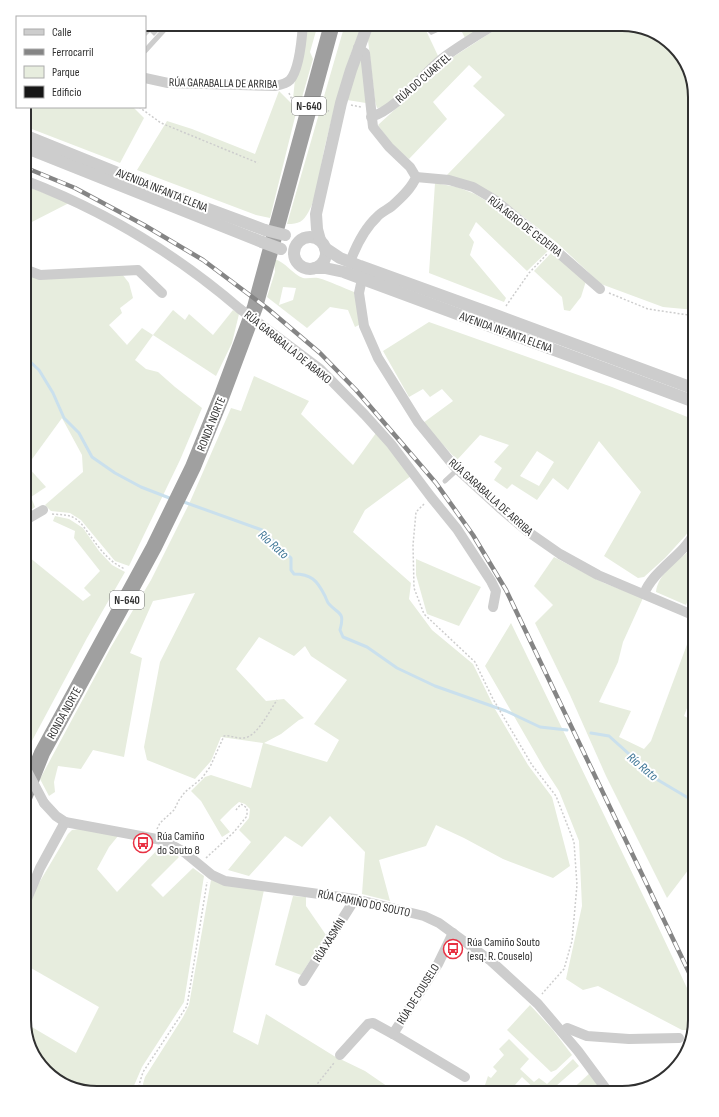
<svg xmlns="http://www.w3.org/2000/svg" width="719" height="1117" viewBox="0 0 719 1117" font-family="'Sofia Sans Condensed',sans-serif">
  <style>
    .green { fill: #e7edde; fill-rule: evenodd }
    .shadow { fill: #0003 }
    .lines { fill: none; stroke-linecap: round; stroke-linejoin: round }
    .stream { stroke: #cae0ed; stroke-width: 3 }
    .building { fill: #171717 }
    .path { stroke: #cdcdcd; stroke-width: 1.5; stroke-dasharray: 2 2; stroke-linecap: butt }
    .service { stroke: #cdcdcd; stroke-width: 5 }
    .minor { stroke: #cdcdcd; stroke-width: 10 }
    .tertiary { stroke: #cdcdcd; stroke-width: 12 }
    .trunk { stroke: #a0a0a0; stroke-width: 16 }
    .rail-casing { stroke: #858585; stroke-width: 4.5 }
    .rail { stroke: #fff; stroke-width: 3; stroke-dasharray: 9; stroke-linecap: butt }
    .path-bridge { stroke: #cdcdcd; stroke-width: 1.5; stroke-dasharray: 2 2; stroke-linecap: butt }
    .minor-bridge { stroke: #cdcdcd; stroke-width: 10 }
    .tertiary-bridge { stroke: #cdcdcd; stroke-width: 12 }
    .labels { text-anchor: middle; stroke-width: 4; stroke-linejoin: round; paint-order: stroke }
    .shield { fill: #fff; stroke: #6e6e6e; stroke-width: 1 }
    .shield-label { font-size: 11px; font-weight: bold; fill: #303030 }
    .street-label { font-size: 12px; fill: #303030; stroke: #fff }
    .poi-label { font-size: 12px; fill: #303030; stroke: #fff; text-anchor: start }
    .water-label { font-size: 13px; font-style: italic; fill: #3c7495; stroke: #fff }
    .rim { fill: none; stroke: #303030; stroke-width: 2 }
  </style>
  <rect width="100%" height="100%" fill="#fff"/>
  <g class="green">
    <polygon points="307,24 318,24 310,52 313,59 301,101 293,99 295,79"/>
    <path d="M345,24h18c-18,39 -28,81 -38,122 -4,17 -8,52 -16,65 -6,11 -10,13 -22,13z"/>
    <polygon points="373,24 423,24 439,58 384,107 377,108 375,101 368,40"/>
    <polygon points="458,24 487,24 465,38"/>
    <polygon points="504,24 627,24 662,36 687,64 695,97 695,310 663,307 601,284 556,242 511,207 471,184 447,175 505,115 473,86 482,77 469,65 433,102 447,119 409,159 393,146 378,125 450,59"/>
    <polygon points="360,58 363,59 366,103 347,100"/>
    <polygon points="279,91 297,109 270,218 256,215 137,170 167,121 192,129 255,154"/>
    <polygon points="24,107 133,107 144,118 120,163 24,126"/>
    <polygon points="435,183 457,187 475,194 506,213 550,249 527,271 476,222 469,235 474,242 470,255 506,298 504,302 429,273"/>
    <polygon points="24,185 69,203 24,226"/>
    <polygon points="553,251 586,281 581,297 570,311 564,310 562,297 534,271"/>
    <path d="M274,259c12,3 18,15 29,19 5,1 10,-1 15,0 12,3 25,10 36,14l7,32 -6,3 -7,-17 -18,-3 -23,21 -40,-31 8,-25zM283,287l13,1 -3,12 -14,5z"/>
    <polygon points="24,272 122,274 129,283 133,298 120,308 122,313 109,325 127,345 142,328 153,335 173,310 185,320 189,314 213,335 233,310 239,314 232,343 216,376 153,335 135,360 146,369 158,372 175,387 202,408 180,460 129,566 115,561 81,520 70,513 51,511 45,505 83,472 82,455 62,418 27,466 46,487 31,497 35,507 24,515 24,374 32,363 24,356"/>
    <path d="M429,322l183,65 83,33v100l-9,15 -21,23 -21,19 -6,1 -34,-22 37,-64 -42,-51 -31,49 -15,-12 -16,22 -25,-16 -5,5 -13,-9 8,-12 -8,-6 15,-17 -29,-10 -23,25 -34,-37 30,-22 -11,-12 -12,8 -7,-8 -14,8 -26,-46zM537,451l17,11 -15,24 -19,-10z"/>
    <path d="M254,376l55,25 -8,13 52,51 23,-32 35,43 -46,34 -12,22 58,51 -2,16 23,31 41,34 22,45 33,56 24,32 18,69 -17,12 -50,-19 -39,-21 -28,-13 -10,21 -47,14 11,41 -28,-7 3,-42 -35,-36 -28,31 -17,-11 -36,40 -21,-6 23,-28 -12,-12 10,-12 1,-9 -5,-5 -6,-2 -7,6 -12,12 10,12 -8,5 -21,-36 -10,-10 14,-14 6,-2 40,13 12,-45 -42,-6 -10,24 -16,18 -48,-19 -3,-13 16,-85 35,-69 -42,8 -23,52 12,5 -18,99 -31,-7 -12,19 -23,-3 -4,16 1,10 -6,4 -9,-17 71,-132 40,-67 38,-76 42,-96 10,3zM259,637l35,19 11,-10 6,10 36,24 -33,44 25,16 -12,22 -63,-19 17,-9 18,-14 5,-2 -20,-19 -18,2 -30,-32z"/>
    <polygon points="55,516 69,519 83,528 99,551 112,565 125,572 87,638 26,752 24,747 24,553 83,601 91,595 84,588 100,571 74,538 75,531 53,521"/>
    <path d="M695,542v39l-9,24 -30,-13c2,-19 23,-32 36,-44z"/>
    <polygon points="554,557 604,583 643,598 623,642 618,662 599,702 631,711 619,737 644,749 651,741 695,623 695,687 684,716 695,722 695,861 667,898 606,776 570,695 535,623 553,605 534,586"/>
    <polygon points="416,559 481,587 459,626 427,614 416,575"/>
    <polygon points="511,623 654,918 695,1005 695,1021 689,1041 686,1030 682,1030 598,986 583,990 566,979 582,906 579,841 559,791 544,768 485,666"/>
    <polygon points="79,829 118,836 109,847 97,869 117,892 161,846 170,850 179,857 151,885 163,897 193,868 204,876 184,1002 142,1067 133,1088 137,1093 92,1093 57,1081 32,1053 25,1023 76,1053 99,1007 24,964 24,919 36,888 68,834 72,830"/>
    <polygon points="211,880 264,890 233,1032 258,1045 266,1014 334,1056 365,1071 397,1093 147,1093 145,1092 143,1084 145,1077 183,1017 189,1005"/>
    <polygon points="293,896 306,897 306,906 326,935 301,975 275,965"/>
    <polygon points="530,1005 553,1030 572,1055 556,1070 551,1072 507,1030"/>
    <polygon points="509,1039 529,1059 520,1069 534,1082 539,1078 547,1084 573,1059 579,1066 548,1093 539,1093 522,1077 508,1093 493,1093 485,1085 488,1076 491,1078 497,1071 493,1067 504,1055 499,1049"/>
    <polygon points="590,1073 605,1093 568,1093"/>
  </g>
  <g class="shadow">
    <polygon points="145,24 158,24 162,28 154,36 150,32 145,37"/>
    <polygon points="424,24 448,24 449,27 431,35 428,32"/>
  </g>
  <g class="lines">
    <g class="stream">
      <polyline points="24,356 39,370 53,393 64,418 79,433 92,457 115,473 141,487 172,499"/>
      <path d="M181,501l81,29 29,28v12l3,4c17,0 23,6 31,22 1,2 2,6 4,8 10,11 16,7 11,26l3,7 24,10 30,21 38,18 71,25 34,16 27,3"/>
      <polyline points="591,733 609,736 658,780 695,802"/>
    </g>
  </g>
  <g class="building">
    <polygon points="145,24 155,24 148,31 145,29"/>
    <polygon points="423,24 444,24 427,32"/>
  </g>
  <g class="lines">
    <g class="path">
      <polyline points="289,93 293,102"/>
      <polyline points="351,105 361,107"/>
      <polyline points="139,107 161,123 258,163"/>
      <polyline points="609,293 648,309 695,316"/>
      <polyline points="506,306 529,273 547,254"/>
      <polyline points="424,504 416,512 413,545 414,588 424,614 475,662 493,699 532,765 556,796 574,842 577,885 572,941 564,969 542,994"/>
      <path d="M52,514c9,1 17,0 24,5 7,5 11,13 16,19 9,13 19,25 33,31"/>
      <path d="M157,829l3,-6 14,-13 5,-10 6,-8 17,-14 8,-11 14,-31c7,-1 13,3 20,2 13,-1 26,-28 33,-38"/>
      <polyline points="206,858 234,832 247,816 247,808 241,804 236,810"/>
      <polyline points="144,1093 142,1092 139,1085 143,1072 187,1006 207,882"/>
      <polyline points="310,1093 334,1063"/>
    </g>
    <g class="service">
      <polyline points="145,51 165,29"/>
      <polyline points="445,481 458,469"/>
    </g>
    <g class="minor">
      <path d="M145,78l23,5 107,3c5,-1 11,-2 15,-6 9,-10 12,-42 13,-56"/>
      <path d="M371,117c26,-8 51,-42 72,-59 16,-12 35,-23 52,-34"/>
      <polyline points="416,177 449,180 473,187 495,200 545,241 600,289"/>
      <path d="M24,180c79,30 152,74 216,129"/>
      <path d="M350,262c6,-16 14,-33 27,-45 4,-5 10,-7 15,-11 9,-8 20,-18 24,-29l-6,-10 -21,-20 -16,-20 -8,-74 -7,-5"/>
      <polyline points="24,269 40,275 138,270 162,293"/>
      <polyline points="362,279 359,293 364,326 378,358 418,422 454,466 501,509 527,531 560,554 598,575 695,616"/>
      <polyline points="263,326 320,369 365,415 391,444 431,497 457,529 491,581 496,591 493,607"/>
      <polyline points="24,521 43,510"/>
      <path d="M644,594c9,-24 40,-39 51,-62"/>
      <polyline points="44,803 56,816 65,822 162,840 184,852 212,875 225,881 355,899 424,916 439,923 491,961 538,1004 578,1051 609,1093"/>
      <polyline points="24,906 40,868 65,822"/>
      <polyline points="453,933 438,964 393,1034 465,1077"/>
      <polyline points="303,981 355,899"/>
      <polyline points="563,1032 567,1028 587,1036 629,1039 679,1038"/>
      <polyline points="340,1055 368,1024 373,1023 393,1034"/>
    </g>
    <g class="tertiary">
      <polyline points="24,135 187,201 265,230"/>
      <polyline points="24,147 262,242"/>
      <circle cx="310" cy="253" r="16"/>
      <polyline points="320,240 317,229 316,214 341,103 351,70 368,24"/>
      <polyline points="325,248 340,258 360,266 498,316 695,389"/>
      <polyline points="315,268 325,268 344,272 695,402"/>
    </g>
    <polyline class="trunk" points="24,798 42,753 154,547 193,467 221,398 255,307 332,24"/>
    <g class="rail-casing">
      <polyline id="rail" points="24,167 75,188 144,225 203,260 267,308 320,353 356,390 436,483 473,535 506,590 695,985"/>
    </g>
    <use href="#rail" class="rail"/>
    <polyline class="path-bridge" points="293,102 329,111"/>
    <g class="minor-bridge">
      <polyline points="240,309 263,326"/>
      <polyline points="24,765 44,803"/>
    </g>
    <g class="tertiary-bridge">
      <polyline points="265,230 285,235"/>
      <polyline points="262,242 281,249"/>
    </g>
  </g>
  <defs>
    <g id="bus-ring" transform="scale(1)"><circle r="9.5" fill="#fff" stroke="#e83143" stroke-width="1.5"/><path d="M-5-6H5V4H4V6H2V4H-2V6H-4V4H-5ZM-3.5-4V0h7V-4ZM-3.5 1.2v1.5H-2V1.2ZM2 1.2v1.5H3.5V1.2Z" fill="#e83143"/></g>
  </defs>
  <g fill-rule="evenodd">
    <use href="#bus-ring" x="143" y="843"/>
    <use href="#bus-ring" x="453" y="949"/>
  </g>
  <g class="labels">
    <g class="shield">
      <rect x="292" y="97" width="34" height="18" rx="3"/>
      <rect x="110" y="591" width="34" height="18" rx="3"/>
    </g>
    <g class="shield-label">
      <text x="309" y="110">N-640</text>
      <text x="127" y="604">N-640</text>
    </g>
    <g class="street-label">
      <text transform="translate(423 78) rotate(-41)" y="4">RÚA DO CUARTEL</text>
      <text transform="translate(223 83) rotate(1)" y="4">RÚA GARABALLA DE ARRIBA</text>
      <text transform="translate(162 190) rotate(22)" y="4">AVENIDA INFANTA ELENA</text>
      <text transform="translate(525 226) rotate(38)" y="4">RÚA AGRO DE CEDEIRA</text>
      <text transform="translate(506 332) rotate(20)" y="4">AVENIDA INFANTA ELENA</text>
      <text transform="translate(288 347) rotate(39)" y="4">RÚA GARABALLA DE ABAIXO</text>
      <text transform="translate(211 424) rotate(-68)" y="4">RONDA NORTE</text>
      <text transform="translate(491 497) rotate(42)" y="4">RÚA GARABALLA DE ARRIBA</text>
      <text transform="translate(64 713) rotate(-61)" y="4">RONDA NORTE</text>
      <text transform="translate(364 903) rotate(12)" y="4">RÚA CAMIÑO DO SOUTO</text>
      <text transform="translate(329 940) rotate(-58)" y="4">RÚA XASMÍN</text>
      <text transform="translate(418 994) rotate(-58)" y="4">RÚA DE COUSELO</text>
    </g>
    <g class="poi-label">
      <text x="157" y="840">Rúa Camiño<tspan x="157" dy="14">do Souto 8</tspan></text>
      <text x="467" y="946">Rúa Camiño Souto<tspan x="467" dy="14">(esq. R. Couselo)</tspan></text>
    </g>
    <g class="water-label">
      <text transform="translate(274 544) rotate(42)" y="5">Río Rato</text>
      <text transform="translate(643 766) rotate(40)" y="5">Río Rato</text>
    </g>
  </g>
  <path d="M0 0H719V1117H0ZM97 31H622A66 66 0 0 1 688 97V1020A66 66 0 0 1 622 1086H97A66 66 0 0 1 31 1020V97A66 66 0 0 1 97 31Z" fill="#fff" fill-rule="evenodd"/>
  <path class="rim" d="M97 31H622A66 66 0 0 1 688 97V1020A66 66 0 0 1 622 1086H97A66 66 0 0 1 31 1020V97A66 66 0 0 1 97 31Z"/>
  <rect x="16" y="16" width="130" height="92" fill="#ffffff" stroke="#acacac"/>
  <rect x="24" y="29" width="20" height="6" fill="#cdcdcd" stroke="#acacac"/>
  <text x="52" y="36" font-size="12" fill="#303030">Calle</text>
  <rect x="24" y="49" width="20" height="6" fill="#858585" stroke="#acacac"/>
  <text x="52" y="56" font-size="12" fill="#303030">Ferrocarril</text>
  <rect x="24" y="66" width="20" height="12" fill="#e7edde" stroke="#acacac"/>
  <text x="52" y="76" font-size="12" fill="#303030">Parque</text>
  <rect x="24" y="86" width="20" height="12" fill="#171717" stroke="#acacac"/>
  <text x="52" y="96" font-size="12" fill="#303030">Edificio</text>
</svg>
